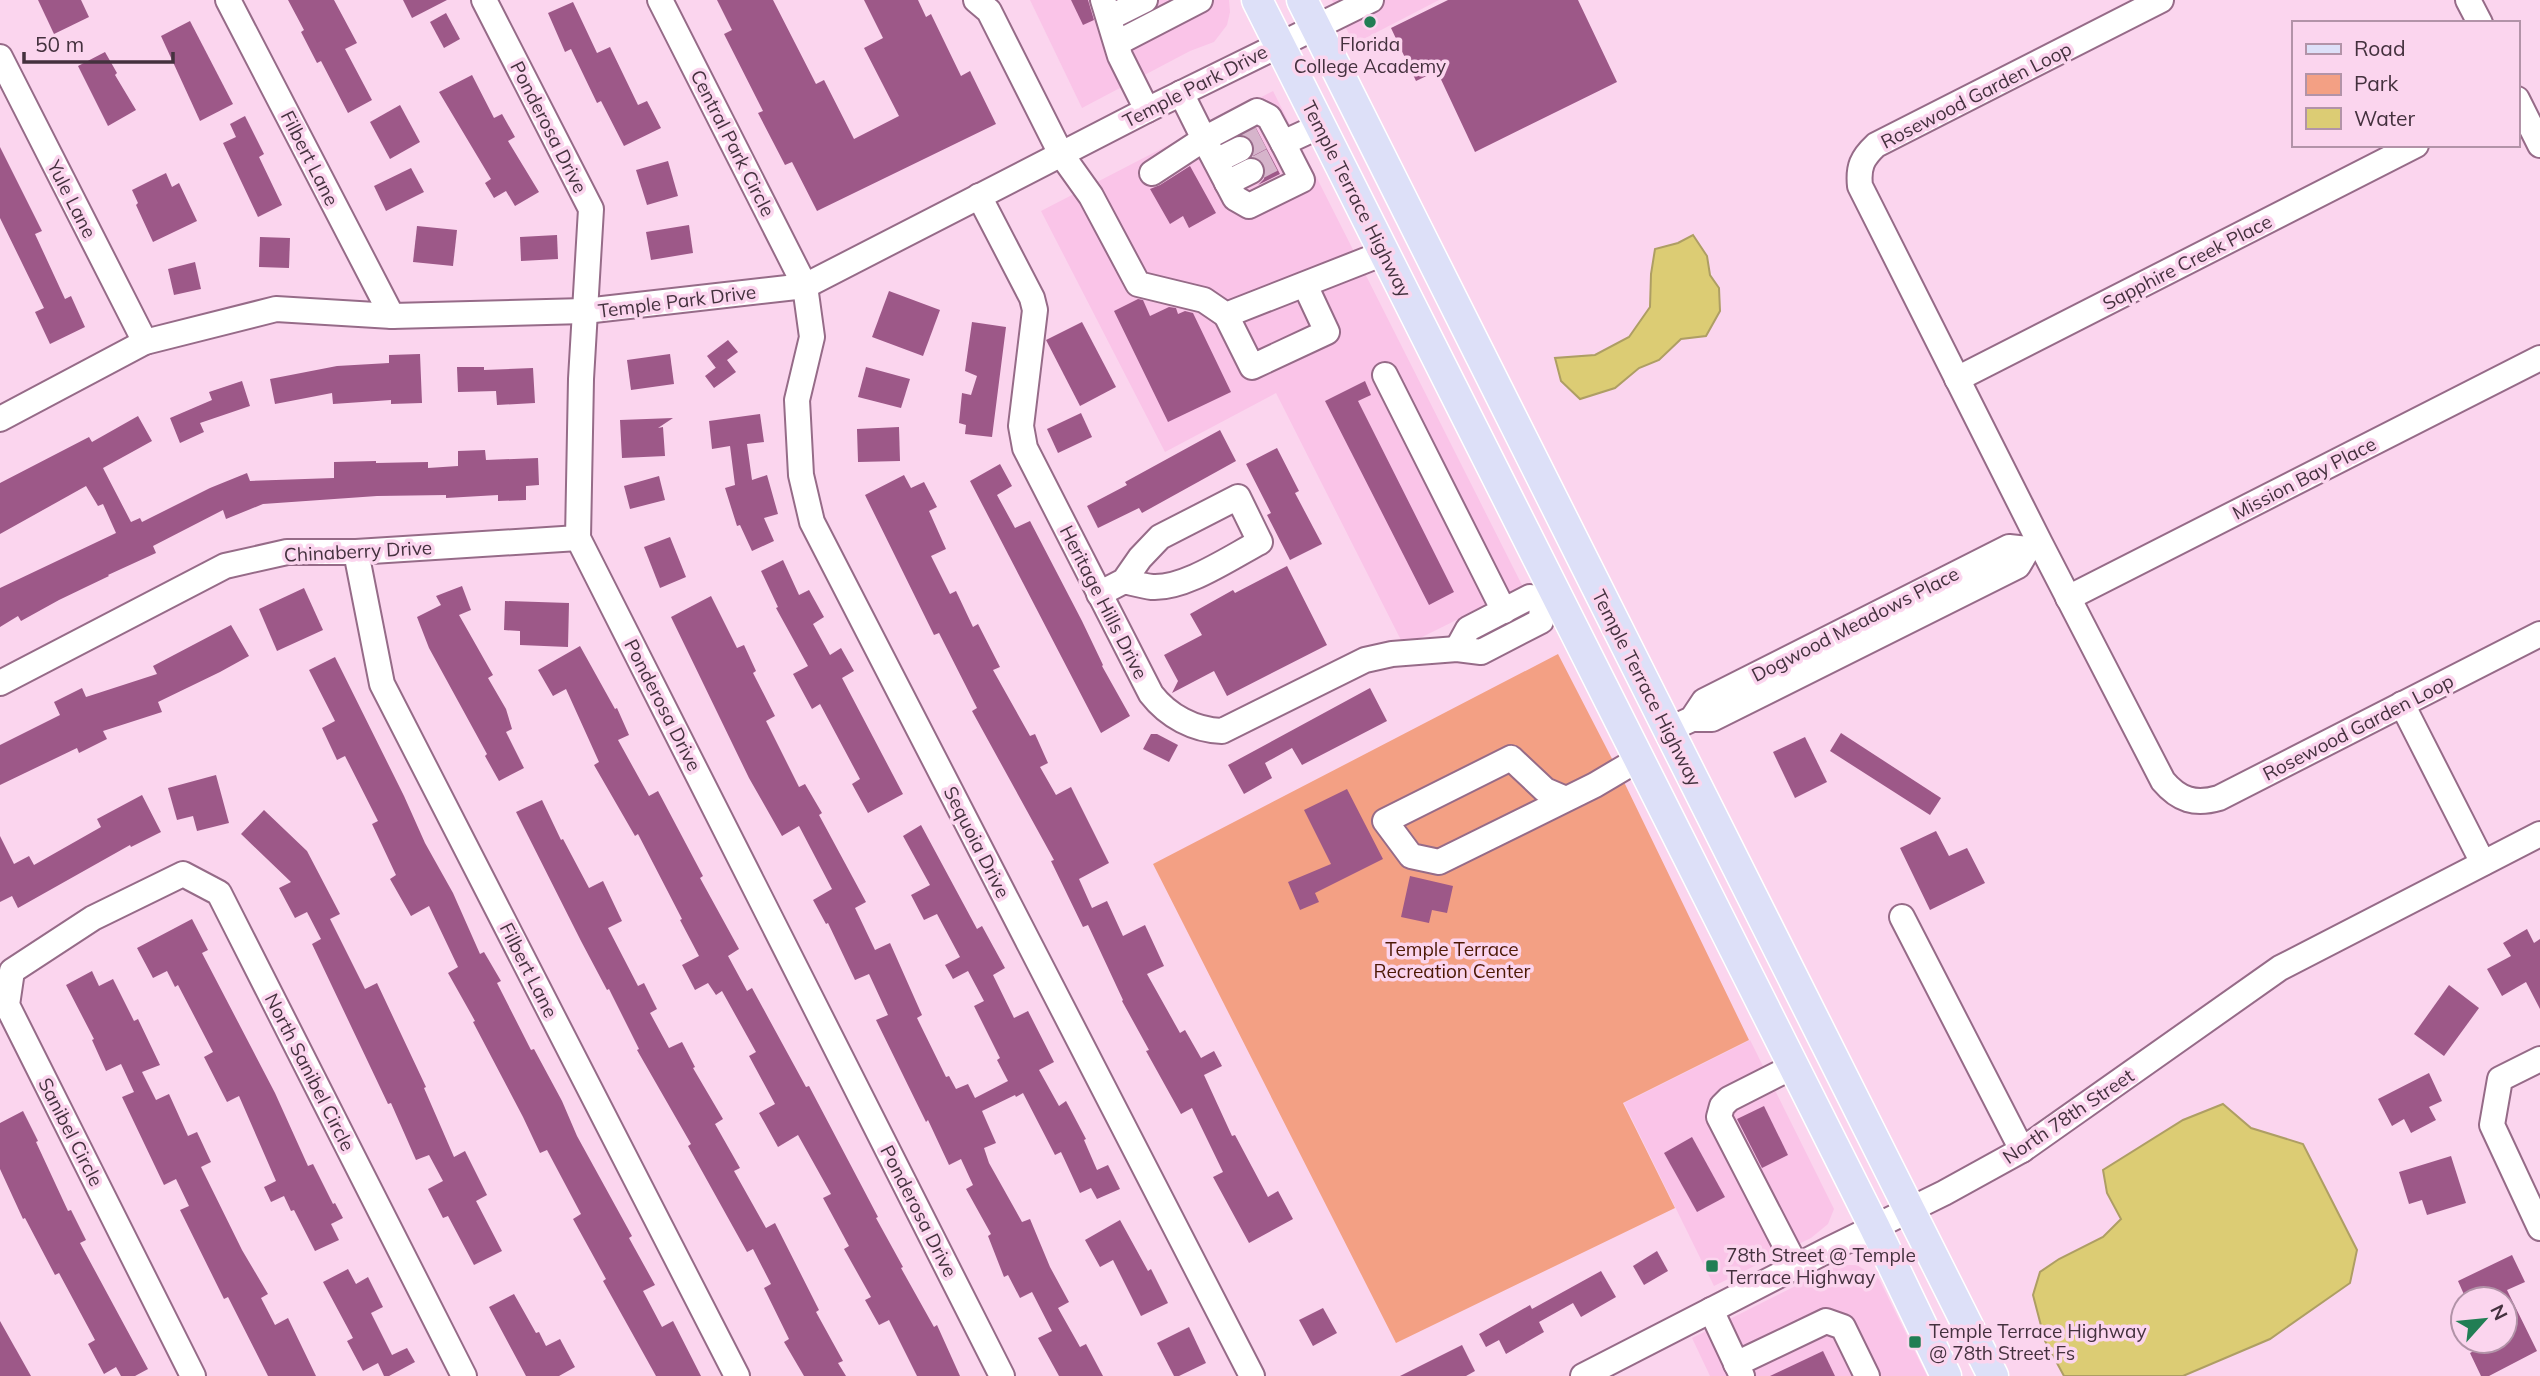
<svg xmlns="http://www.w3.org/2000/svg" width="2540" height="1376" viewBox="0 0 2540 1376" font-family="Mulish,sans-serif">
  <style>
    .built { fill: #fac4e8 }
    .green { fill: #f3a084 }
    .water { fill: #dccc74; stroke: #ae9e64; stroke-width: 2 }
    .building { fill: #9d5888 }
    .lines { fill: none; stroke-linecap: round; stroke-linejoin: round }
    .minor-tunnel { stroke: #d6b4cb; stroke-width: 24; stroke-dasharray: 24 12; stroke-linecap: butt }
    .minor-casing { stroke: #966b88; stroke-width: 28 }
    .major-casing { stroke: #fff; stroke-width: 33 }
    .minor { stroke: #fff; stroke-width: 24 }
    .major { stroke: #dde0f8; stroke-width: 30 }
    .poi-dot { fill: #217e54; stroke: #fbd5ee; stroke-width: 2.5 }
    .labels { text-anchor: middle; stroke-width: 7; stroke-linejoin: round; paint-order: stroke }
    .poi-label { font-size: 19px; fill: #44313e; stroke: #fbd5ee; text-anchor: start }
    .street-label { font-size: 19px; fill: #44313e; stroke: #fbd5ee }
    .park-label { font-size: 19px; fill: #4c1805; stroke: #fbd5ee }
  </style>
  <rect width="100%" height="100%" fill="#fbd5ee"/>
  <g class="built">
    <polygon points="1030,0 1229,0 1230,12 1227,25 1214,42 1190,51 1082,108"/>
    <polygon points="1332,0 1439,0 1354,44"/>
    <polygon points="1273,91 1523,587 1404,646 1276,393 1165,452 1041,211"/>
    <polygon points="1750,1040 1834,1209 1828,1224 1811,1238 1714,1286 1624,1103"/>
    <polygon points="1837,1265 1857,1265 1879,1279 1927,1376 1710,1376 1692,1338"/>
  </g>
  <polygon class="green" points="1558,654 1624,782 1749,1040 1623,1103 1675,1208 1396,1343 1153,864"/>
  <g class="water">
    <polygon points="1693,235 1707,256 1710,275 1719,288 1720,311 1706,336 1681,339 1659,360 1639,368 1615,388 1580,399 1561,381 1555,358 1595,355 1629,337 1650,307 1651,274 1655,249 1678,243"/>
    <polygon points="2223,1104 2251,1128 2303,1144 2357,1250 2350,1283 2270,1339 2183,1376 2064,1376 2045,1341 2033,1295 2040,1272 2059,1259 2103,1237 2121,1219 2107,1193 2103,1170 2183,1120"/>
  </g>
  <g class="building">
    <polygon points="38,0 81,0 89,17 54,34"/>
    <polygon points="288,0 334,0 357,43 345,49 372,100 348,113 321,61 317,63 301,32 304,30"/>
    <polygon points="403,0 447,0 412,18"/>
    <polygon points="717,0 773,0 816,84 824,80 854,139 899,116 864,48 883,38 864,0 918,0 926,17 931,14 961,76 970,71 996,124 817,211 792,162 785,165 758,113 763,111 724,34 732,30"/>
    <polygon points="1071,0 1088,0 1094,20 1083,25"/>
    <polygon points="1448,0 1578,0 1617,82 1475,152 1437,71 1416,81 1391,28"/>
    <polygon points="573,2 597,53 610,47 638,105 647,101 661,128 624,146 601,101 597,103 571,49 565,52 548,13"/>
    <polygon points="446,13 460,39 444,48 430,22"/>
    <polygon points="190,21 233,104 200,121 161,36"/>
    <polygon points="105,52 117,73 115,75 136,110 108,126 78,66"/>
    <polygon points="472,75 494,118 502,114 515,137 508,141 539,192 515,206 506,191 494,198 485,183 491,179 439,92"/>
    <polygon points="400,105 420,142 390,159 370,122"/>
    <polygon points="245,116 264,154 259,157 282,205 258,217 223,143 236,137 230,124"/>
    <polygon points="1256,128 1280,174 1258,185 1264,179 1265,165 1260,159 1253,156 1254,143 1244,135"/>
    <polygon points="0,147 42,231 35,234 65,299 71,296 85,327 50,344 35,312 44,308 0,218"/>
    <polygon points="668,161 678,196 647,205 636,170"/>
    <polygon points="1190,166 1216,213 1189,228 1183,216 1170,224 1150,189 1160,185"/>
    <polygon points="411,168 424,192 386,211 374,186"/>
    <polygon points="166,173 172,187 179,183 197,221 153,242 136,205 138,203 132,190"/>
    <polygon points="689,225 693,253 651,260 646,232"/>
    <polygon points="417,226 457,230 453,266 413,262"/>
    <polygon points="557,235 558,259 521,261 520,237"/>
    <polygon points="260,237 290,238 289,268 259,267"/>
    <polygon points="195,262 201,289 174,295 168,269"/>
    <polygon points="889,291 940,310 923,356 872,337"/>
    <polygon points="1138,299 1143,300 1150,316 1169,307 1176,308 1178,314 1185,311 1193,313 1231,392 1168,422 1114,311"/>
    <polygon points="972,322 1006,327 992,437 965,434 966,425 959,423 962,393 971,395 977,376 965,371"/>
    <polygon points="1082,322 1116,387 1080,406 1046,340"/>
    <polygon points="728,340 738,352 727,360 736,372 714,388 705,376 718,366 716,368 707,356"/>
    <polygon points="420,354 422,403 391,404 391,400 333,404 332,393 275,404 270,379 337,366 389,363 389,355"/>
    <polygon points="670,354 674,384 631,390 627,360"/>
    <polygon points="457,367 484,367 484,370 533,368 535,403 497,405 496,391 458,392"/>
    <polygon points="866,367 910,379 901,408 858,397"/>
    <polygon points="242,381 250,406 200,423 204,432 180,443 170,418 212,400 209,392"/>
    <polygon points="1365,381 1371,395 1358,401 1454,592 1429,605 1325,401"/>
    <polygon points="1081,413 1092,437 1058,453 1047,429"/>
    <polygon points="760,414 764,442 747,444 752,480 767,475 778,514 764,518 774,541 752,551 740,525 737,526 725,488 735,485 730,446 712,449 709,421"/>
    <polygon points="138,416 152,441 103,468 131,522 140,518 142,522 210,488 247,473 250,481 334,478 334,462 376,461 376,463 428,462 428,468 458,466 458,451 485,450 486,460 538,458 539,485 526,486 526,500 498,501 498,495 446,498 446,495 377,496 263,504 226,519 223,510 153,546 156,553 108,575 109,576 59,600 21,621 18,616 0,627 0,588 116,533 103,504 98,506 86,486 0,534 0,483 89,437 92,442"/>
    <polygon points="673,418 658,428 663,427 665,456 622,458 620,420"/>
    <polygon points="899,427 900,461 858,462 857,429"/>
    <polygon points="1220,430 1236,461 1142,513 1139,508 1098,528 1087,506 1127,485 1125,482"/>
    <polygon points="1277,448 1299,491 1295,493 1322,544 1290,560 1267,515 1271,513 1246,464"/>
    <polygon points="1000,464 1012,486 997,495 1015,528 1030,521 1082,621 1103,665 1102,666 1130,716 1101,733 970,481"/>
    <polygon points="904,475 911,488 924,482 937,507 929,511 946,549 931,556 950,594 956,591 973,627 978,624 1000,667 993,670 1030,736 1035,734 1048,763 1040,767 1056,795 1071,787 1109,863 1079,879 1092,908 1107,901 1123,936 1145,925 1164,966 1147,974 1180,1033 1185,1030 1201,1058 1214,1051 1222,1066 1204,1075 1232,1136 1235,1135 1268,1197 1278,1191 1293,1219 1249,1243 1213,1177 1223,1172 1192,1108 1181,1114 1146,1051 1149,1050 1122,1001 1123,1000 1088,925 1083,927 1051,861 1054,860 972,711 977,708 939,633 934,635 865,495"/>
    <polygon points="659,476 665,500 630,509 624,486"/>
    <polygon points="670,537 686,577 660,588 644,547"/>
    <polygon points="783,560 799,595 809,590 824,617 813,624 830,655 841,648 854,671 842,678 903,794 868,813 852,784 860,779 820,704 812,709 793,674 808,666 776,608 778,607 761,571"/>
    <polygon points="1287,566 1327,645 1227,696 1214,671 1172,693 1178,681 1164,655 1202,635 1190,614 1233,590 1235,593"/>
    <polygon points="462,586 471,610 459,615 493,675 488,678 506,709 512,729 506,732 524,768 499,781 485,756 487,754 429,648 417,617 441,605 436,596"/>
    <polygon points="304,588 323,630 277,651 259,609"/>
    <polygon points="711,596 737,648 744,645 756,671 753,673 775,716 766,721 799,787 805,784 822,813 819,815 866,902 855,908 875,950 890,943 922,1015 917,1018 946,1077 949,1076 956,1089 968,1084 975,1098 1008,1081 997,1060 1000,1058 974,1006 984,1001 968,971 953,979 945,965 960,957 937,914 924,920 911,895 930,885 903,836 921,825 977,929 982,926 1005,968 993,975 1014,1018 1028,1011 1054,1062 1039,1070 1059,1106 1066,1101 1086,1139 1084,1140 1097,1170 1108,1165 1120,1189 1097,1199 1091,1188 1080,1193 1061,1152 1055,1155 1023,1093 1016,1097 1015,1095 982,1111 996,1143 984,1148 989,1163 1022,1222 1030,1219 1050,1267 1069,1302 1058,1308 1080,1347 1086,1344 1103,1376 1059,1376 1038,1338 1052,1331 1032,1292 1020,1298 1008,1275 1004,1277 988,1236 991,1234 966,1189 973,1185 961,1159 949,1165 928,1120 926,1122 876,1020 888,1015 869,974 855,980 828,923 826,924 813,900 832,889 799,826 782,836 749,778 671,617"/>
    <polygon points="505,601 569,603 568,647 520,645 520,631 504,630"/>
    <polygon points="231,625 249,656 220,672 158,702 162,712 103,731 107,739 79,753 77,748 0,785 0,745 60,715 54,702 82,688 86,697 157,674 153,666"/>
    <polygon points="580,646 615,709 617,708 629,735 618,740 649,796 658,791 703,876 700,878 739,949 728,956 747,991 752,988 806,1087 809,1086 878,1217 876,1218 903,1267 901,1268 934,1327 937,1325 960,1376 917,1376 889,1320 879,1325 865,1300 871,1297 844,1249 849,1246 823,1198 831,1194 798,1135 778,1147 759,1113 775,1104 749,1056 756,1052 722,991 716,995 708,983 695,990 682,965 699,956 680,920 682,919 638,834 635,836 594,765 599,762 566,689 553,696 538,670"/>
    <polygon points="335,657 404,796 425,843 453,893 480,954 484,952 501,981 497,983 531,1050 534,1049 562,1101 577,1136 632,1236 629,1238 655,1285 643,1291 662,1327 673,1321 701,1376 656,1376 603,1281 606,1279 573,1219 581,1214 547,1150 540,1153 523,1117 473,1022 475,1021 448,973 458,967 429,906 411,916 390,879 396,875 372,824 378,821 345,756 337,760 322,728 335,721 309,670"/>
    <polygon points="1370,688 1387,721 1302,765 1292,748 1265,763 1272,778 1244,794 1228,765"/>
    <polygon points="1841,733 1941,798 1930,815 1830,751"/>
    <polygon points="1151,734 1157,734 1178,745 1169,762 1143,749"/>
    <polygon points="1805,737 1827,782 1795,798 1773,752"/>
    <polygon points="216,775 229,823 197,831 193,816 177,820 168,788"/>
    <polygon points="1347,789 1383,859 1315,893 1319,902 1300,910 1288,882 1331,864 1304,810"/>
    <polygon points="142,795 161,832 131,847 130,845 18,908 12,896 0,902 0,836 14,864 29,856 34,865 101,827 97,819"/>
    <polygon points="542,800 561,840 563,839 589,888 603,881 622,921 608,928 638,986 644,983 657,1009 650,1013 669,1048 682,1042 695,1067 693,1068 723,1119 715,1124 740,1168 734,1171 766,1228 775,1223 819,1310 816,1312 843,1361 838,1363 846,1376 804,1376 784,1342 789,1339 764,1288 771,1284 753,1249 747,1252 688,1146 691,1144 637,1050 639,1049 609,989 607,990 581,941 516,812"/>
    <polygon points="264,810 307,851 340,914 330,919 365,989 377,983 426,1087 424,1088 454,1157 465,1151 487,1195 476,1201 502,1251 474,1265 448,1216 443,1218 428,1189 443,1181 429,1155 416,1160 391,1103 388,1104 312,944 321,939 307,912 295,918 279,888 291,882 241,834"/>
    <polygon points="1936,831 1949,856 1967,848 1985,883 1930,910 1900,848"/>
    <polygon points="1410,876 1453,886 1447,913 1432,910 1429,923 1401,917"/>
    <polygon points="192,919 208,950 202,953 275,1093 308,1166 313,1164 333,1204 335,1203 343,1218 331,1224 339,1240 315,1251 294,1210 291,1211 284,1196 271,1202 264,1187 276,1181 239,1096 227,1102 204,1057 213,1052 178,985 175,987 167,971 153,978 137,948"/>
    <polygon points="2527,929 2534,943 2540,939 2540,1009 2526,982 2502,996 2487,969 2511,956 2503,943"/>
    <polygon points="92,971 99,986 113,979 134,1021 138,1019 160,1065 142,1072 156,1100 169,1094 188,1136 197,1132 211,1162 201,1167 242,1250 268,1294 261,1298 275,1325 288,1318 316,1376 268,1376 228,1297 224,1299 180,1210 189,1206 176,1179 164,1185 122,1097 134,1092 121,1064 106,1071 92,1040 94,1039 66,985"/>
    <polygon points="2449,985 2479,1008 2444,1056 2414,1034"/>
    <polygon points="2429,1073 2442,1101 2429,1107 2436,1120 2411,1133 2404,1119 2392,1126 2378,1099"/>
    <polygon points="1764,1106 1788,1155 1762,1168 1737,1119"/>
    <polygon points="23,1111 38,1141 36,1142 68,1211 71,1210 86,1240 80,1243 148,1369 135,1376 121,1376 116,1367 104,1374 88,1344 95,1340 59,1273 55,1275 25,1218 23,1219 0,1169 0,1123"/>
    <polygon points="1692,1137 1725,1197 1697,1212 1664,1153"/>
    <polygon points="2451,1156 2466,1203 2427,1215 2422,1200 2409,1204 2399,1172"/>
    <polygon points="1120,1220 1148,1271 1151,1269 1168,1303 1141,1316 1113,1260 1100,1267 1085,1240"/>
    <polygon points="1657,1251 1668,1271 1644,1285 1633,1266"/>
    <polygon points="2512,1255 2525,1282 2507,1290 2537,1351 2489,1376 2481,1376 2470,1353 2493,1341 2505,1341 2505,1299 2466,1299 2458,1281"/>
    <polygon points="348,1269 356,1284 368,1277 383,1307 371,1313 392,1355 407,1348 415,1362 389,1376 384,1376 378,1363 363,1371 347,1341 353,1338 323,1282"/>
    <polygon points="1601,1271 1616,1297 1581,1317 1573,1303 1539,1322 1544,1332 1506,1354 1499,1340 1486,1347 1479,1334 1530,1305 1532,1309"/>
    <polygon points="514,1294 536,1333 539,1332 546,1346 560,1339 575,1367 559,1376 526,1376 489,1307"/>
    <polygon points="1323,1308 1337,1333 1313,1346 1299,1320"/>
    <polygon points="0,1321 31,1376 0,1376"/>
    <polygon points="1189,1327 1206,1363 1179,1376 1174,1376 1157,1343"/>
    <polygon points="1462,1345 1475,1371 1466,1376 1400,1376"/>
    <polygon points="1823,1351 1835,1376 1770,1376"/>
  </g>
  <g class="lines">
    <g class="minor-tunnel">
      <polyline points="1240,149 1261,138"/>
      <polyline points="1251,171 1272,160"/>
    </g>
    <g class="minor-casing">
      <g id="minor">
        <polyline points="228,0 392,316"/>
        <polyline points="484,0 591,209 581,379 578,538 1002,1376"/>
        <polyline points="660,0 805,286 812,337 797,400 801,475 812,522 1252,1376"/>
        <polyline points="976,0 989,11 1061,154 1091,196 1138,284 1204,300 1226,315 1384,253"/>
        <polyline points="1103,0 1120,56 1147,110"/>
        <path d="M2161,0l-285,145c-14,13 -18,22 -16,41l180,357 123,238c16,19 32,24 56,17l321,-164"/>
        <polyline points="2468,0 2480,23"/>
        <polyline points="1109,18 1145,0"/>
        <polyline points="1117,43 1200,0"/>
        <polyline points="0,57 145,342"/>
        <polyline points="1181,93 1204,139 1257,111 1269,117 1283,143 1320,126"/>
        <polyline points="2517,99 2540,145"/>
        <polyline points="1216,161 1240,149"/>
        <polyline points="1152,173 1204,139 1235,198 1249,206 1302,180 1283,143"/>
        <polyline points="1227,183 1251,171"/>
        <path d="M979,196l53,102 3,12 -14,116 4,22 126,246c17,22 43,36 71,37l143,-71 27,-6 65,-5 24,3 60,-31 1,-18"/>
        <polyline points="1226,315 1252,367 1327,332 1305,285"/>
        <polyline points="1385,375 1504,611"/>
        <polyline points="1957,379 2416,145"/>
        <polyline points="0,419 145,342 276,309 392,316 585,311 805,286 1147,110 1371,0"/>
        <polyline points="356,552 382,684 737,1376"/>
        <path d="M1099,594l25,-13 16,-23 20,-21 78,-40 22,45c-29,15 -75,47 -108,45 -9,-1 -19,-4 -28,-6"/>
        <polyline points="2068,598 2540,358"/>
        <polyline points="1457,649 1468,629 1530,597 1542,603"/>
        <polyline points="0,683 225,566 287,552 356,552 578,538"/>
        <polyline points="2402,704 2483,863"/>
        <polyline points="1668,730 1692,719 1712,719 2018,566 2028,549 2009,547 1704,701 1692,719"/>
        <polyline points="1566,799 1545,790 1511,758 1385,821 1411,856 1439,862 1595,785 1639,759"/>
        <polyline points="1902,917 2022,1150"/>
        <polyline points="2540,1059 2500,1079 2492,1125 2540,1228"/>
        <polyline points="1794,1066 1729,1099 1722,1106 1719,1117 1796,1266"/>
        <polyline points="1711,1310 1742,1376"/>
        <polyline points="1736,1364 1826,1321 1843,1327 1867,1376"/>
        <polyline points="193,1376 7,1005 12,971 93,918 183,874 219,893 464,1376"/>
        <polyline points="1583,1376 1828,1250 1944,1193 2022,1150 2280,968 2540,834"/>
      </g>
    </g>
    <g class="major-casing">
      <g id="major">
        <polyline points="1257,0 1875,1228 1946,1376"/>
        <polyline points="1302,0 1993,1376"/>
      </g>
    </g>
    <use href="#minor" class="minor"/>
    <use href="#major" class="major"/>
  </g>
  <g class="poi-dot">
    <circle cx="1370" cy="22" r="7"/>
    <rect x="1705" y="1259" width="14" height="14" rx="3.5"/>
    <rect x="1908" y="1335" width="14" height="14" rx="3.5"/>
  </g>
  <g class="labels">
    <g class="poi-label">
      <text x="1370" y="51" text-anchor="middle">Florida<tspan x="1370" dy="22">College Academy</tspan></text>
      <text x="1726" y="1262">78th Street @ Temple<tspan x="1726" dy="22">Terrace Highway</tspan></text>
      <text x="1929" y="1338">Temple Terrace Highway<tspan x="1929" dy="22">@ 78th Street Fs</tspan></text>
    </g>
    <g class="street-label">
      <text transform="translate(1195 86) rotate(-27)" y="7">Temple Park Drive</text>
      <text transform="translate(1976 95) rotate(-27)" y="7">Rosewood Garden Loop</text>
      <text transform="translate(549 127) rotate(63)" y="7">Ponderosa Drive</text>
      <text transform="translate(733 143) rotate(63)" y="7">Central Park Circle</text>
      <text transform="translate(310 158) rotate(63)" y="7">Filbert Lane</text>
      <text transform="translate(72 199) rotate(63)" y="7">Yule Lane</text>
      <text transform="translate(1357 199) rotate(63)" y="7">Temple Terrace Highway</text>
      <text transform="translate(2187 262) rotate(-27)" y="7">Sapphire Creek Place</text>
      <text transform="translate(677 301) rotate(-7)" y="7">Temple Park Drive</text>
      <text transform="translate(2304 478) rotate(-27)" y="7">Mission Bay Place</text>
      <text transform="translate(358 551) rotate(-3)" y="7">Chinaberry Drive</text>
      <text transform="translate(1104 602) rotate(63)" y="7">Heritage Hills Drive</text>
      <text transform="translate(1855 624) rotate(-27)" y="7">Dogwood Meadows Place</text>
      <text transform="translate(1647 688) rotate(63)" y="7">Temple Terrace Highway</text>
      <text transform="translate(663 705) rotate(63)" y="7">Ponderosa Drive</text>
      <text transform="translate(2358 727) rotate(-27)" y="7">Rosewood Garden Loop</text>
      <text transform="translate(977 842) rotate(63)" y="7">Sequoia Drive</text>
      <text transform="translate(529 970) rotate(63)" y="7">Filbert Lane</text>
      <text transform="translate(310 1072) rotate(63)" y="7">North Sanibel Circle</text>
      <text transform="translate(2068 1116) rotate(-34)" y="7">North 78th Street</text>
      <text transform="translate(71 1132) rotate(63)" y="7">Sanibel Circle</text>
      <text transform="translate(919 1211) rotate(63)" y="7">Ponderosa Drive</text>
    </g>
    <g class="park-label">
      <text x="1452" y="956">Temple Terrace<tspan x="1452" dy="22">Recreation Center</tspan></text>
    </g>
  </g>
  <rect x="2292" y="21" width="228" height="126" fill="#fbd5ee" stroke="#b293a8" stroke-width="2"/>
  <rect x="2306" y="44" width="35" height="10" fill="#dde0f8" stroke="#b293a8" stroke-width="2"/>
  <text x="2354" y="56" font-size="21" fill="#44313e">Road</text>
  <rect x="2306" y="74" width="35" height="21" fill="#f3a084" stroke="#b293a8" stroke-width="2"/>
  <text x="2354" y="91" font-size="21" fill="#44313e">Park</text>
  <rect x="2306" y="108" width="35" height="21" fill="#dccc74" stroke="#b293a8" stroke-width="2"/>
  <text x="2354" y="126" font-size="21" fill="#44313e">Water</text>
  <g transform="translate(2484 1320) rotate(63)"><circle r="33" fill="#fbd5ee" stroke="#b293a8" stroke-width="2"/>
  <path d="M0-5L12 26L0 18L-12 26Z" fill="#217e54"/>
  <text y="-10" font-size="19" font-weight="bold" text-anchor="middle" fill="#44313e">N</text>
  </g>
  <path d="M24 52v10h149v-10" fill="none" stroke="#44313e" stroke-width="3.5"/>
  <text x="35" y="52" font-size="21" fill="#44313e" stroke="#fbd5ee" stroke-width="5" paint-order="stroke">50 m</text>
</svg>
